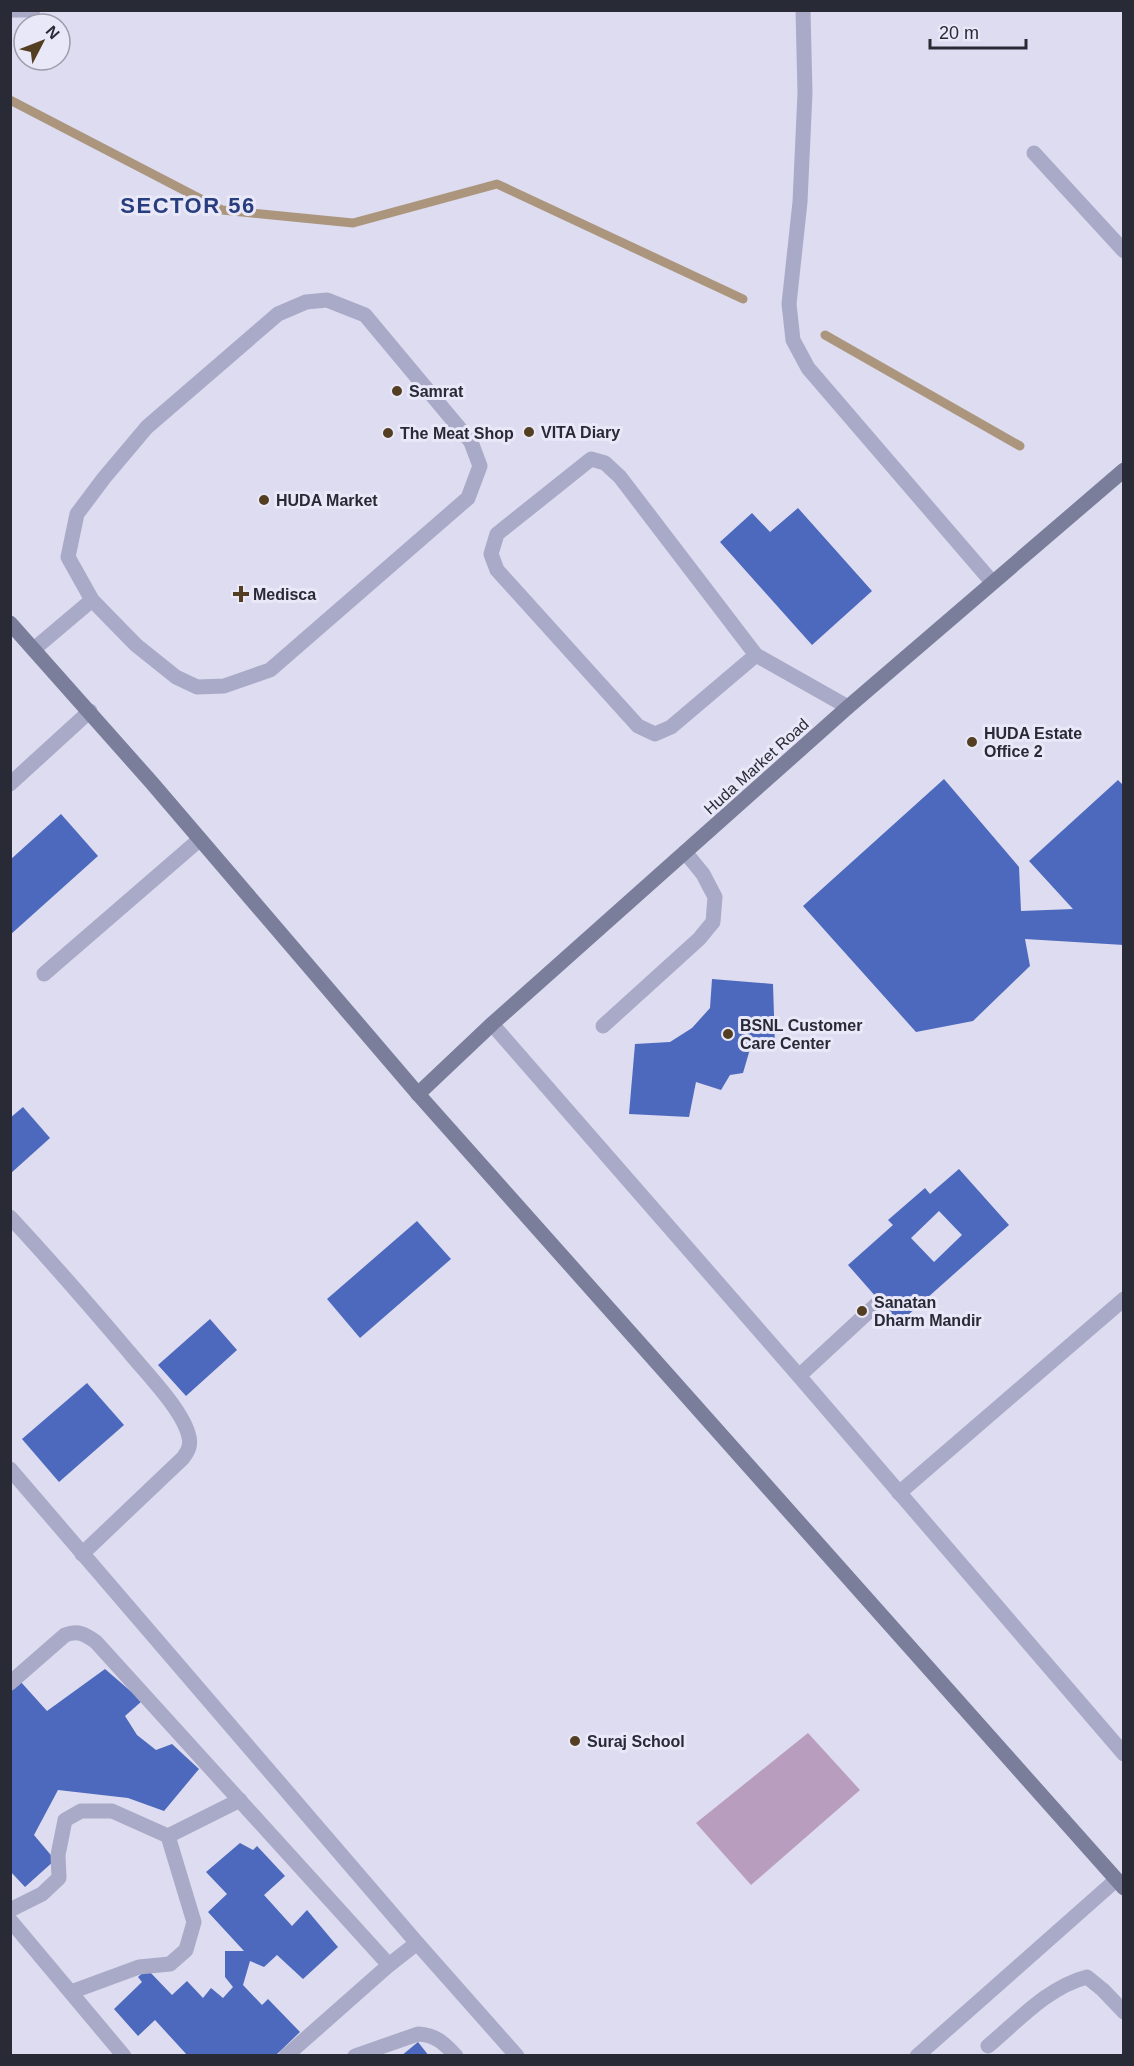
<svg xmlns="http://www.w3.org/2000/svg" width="1134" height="2066" viewBox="0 0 1134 2066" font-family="Helvetica,sans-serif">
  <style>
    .green { fill: #b99dbe }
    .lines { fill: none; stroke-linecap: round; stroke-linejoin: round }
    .stream { stroke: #ab967d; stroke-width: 9 }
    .building { fill: #4d69bd; fill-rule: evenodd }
    .lane { stroke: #a9aac7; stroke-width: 15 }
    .street { stroke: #a9aac7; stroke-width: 15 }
    .secondary { stroke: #7a7e9b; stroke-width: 15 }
    .poi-dot { fill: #533e21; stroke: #e9e8f8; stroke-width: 2 }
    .labels { text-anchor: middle; stroke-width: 6; stroke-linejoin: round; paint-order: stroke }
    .poi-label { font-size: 16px; font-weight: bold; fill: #282a35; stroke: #e9e8f8; text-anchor: start }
    .street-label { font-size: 16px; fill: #282a35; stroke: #e9e8f8 }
    .district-label { font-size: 22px; font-weight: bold; letter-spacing: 1.5px; fill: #273d7e; stroke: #e9e8f8 }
  </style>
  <rect width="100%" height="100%" fill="#dddcf0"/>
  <polygon class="green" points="808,1733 860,1790 751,1885 696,1823"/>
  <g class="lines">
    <g class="stream">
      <polyline points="10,100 222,210 353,223 497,184 743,299"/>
      <polyline points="825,335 1020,446"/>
    </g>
  </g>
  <g class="building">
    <polygon points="798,508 872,591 812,645 720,542 752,513 770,532"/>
    <polygon points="944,779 1019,867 1021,911 1073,909 1029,861 1118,780 1124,786 1124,945 1025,939 1030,966 973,1021 916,1032 803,906"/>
    <polygon points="61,814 98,856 10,935 10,860"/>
    <polygon points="712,979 773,984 775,1047 750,1049 743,1073 730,1075 721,1090 696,1082 689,1117 629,1114 635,1044 670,1042 692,1028 710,1008"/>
    <polygon points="23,1107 50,1138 10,1174 10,1118"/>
    <path d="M959,1169l50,56 -110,98 -51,-58 45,-40 -5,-5 37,-32 5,6zM939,1211l23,24 -28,27 -23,-24z"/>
    <polygon points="417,1221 451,1259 360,1338 327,1299"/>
    <polygon points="210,1319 237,1350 186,1396 158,1365"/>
    <polygon points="87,1383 124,1425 59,1482 22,1439"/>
    <polygon points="105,1669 142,1701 125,1716 137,1735 156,1750 172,1744 199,1769 164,1811 128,1798 58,1790 34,1835 55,1860 25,1887 10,1871 10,1689 20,1681 47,1711"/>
    <polygon points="240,1843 253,1850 257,1846 285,1876 264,1895 292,1926 307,1910 338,1947 303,1979 277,1955 264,1967 250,1961 243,1985 262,2005 268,1999 300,2032 275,2056 188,2056 155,2020 138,2036 114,2009 142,1982 138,1977 147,1969 172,1995 187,1981 203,1998 211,1988 223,1998 233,1987 225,1977 225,1951 244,1951 208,1912 227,1894 206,1872"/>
    <polygon points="418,2042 429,2056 401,2056"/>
  </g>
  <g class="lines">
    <g class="lane">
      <polyline points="1034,153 1124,251"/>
      <polygon points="327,300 365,315 471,442 480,466 468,498 270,670 224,686 197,687 176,677 136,645 92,600 68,557 77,514 104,478 147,427 278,314 306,302"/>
      <polyline points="34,649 92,600"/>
      <polyline points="756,655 671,727 655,734 638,726 497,570 491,554 497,534 591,459 605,463 620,477 756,655 848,707"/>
      <polyline points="603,1026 699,939 713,922 715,897 703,874 685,852"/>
      <polyline points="799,1376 878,1303"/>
    </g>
    <g class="street">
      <polyline points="12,10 33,10"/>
      <polyline points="803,10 805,93 800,202 789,304 793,340 808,368 992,582"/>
      <polyline points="10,784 90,711"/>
      <polyline points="44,974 199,840"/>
      <polyline points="492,1024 799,1376 1124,1754"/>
      <path d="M10,1217c41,44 80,89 119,135 17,21 55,59 60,85 2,9 -1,14 -6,21l-101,96"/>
      <polyline points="10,1469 417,1943 517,2056"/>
      <polyline points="899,1493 1124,1299"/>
      <path d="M10,1683l55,-48c13,-5 20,-1 31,7l293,323"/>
      <polyline points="10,1910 42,1894 59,1878 58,1855 65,1820 81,1811 112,1811 168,1836 240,1800"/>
      <polyline points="10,1920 124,2056"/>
      <polyline points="71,1992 139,1967 170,1964 186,1950 194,1922 168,1836"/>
      <path d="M988,2046c30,-25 60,-59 99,-69l16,13 21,22"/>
      <polyline points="286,2056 389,1965 417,1943"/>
      <path d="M355,2056l63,-22c18,1 26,9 38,22"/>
      <polyline points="917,2056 1116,1880"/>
    </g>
    <g class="secondary">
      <polyline points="10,623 152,783 418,1094 1124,1888"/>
      <polyline points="418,1094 492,1024 848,707 1124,470"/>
    </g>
  </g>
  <g class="poi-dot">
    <circle cx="397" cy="391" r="6"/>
    <circle cx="529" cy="432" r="6"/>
    <circle cx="388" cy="433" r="6"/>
    <circle cx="264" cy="500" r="6"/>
    <path d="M238 585h6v6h6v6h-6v6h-6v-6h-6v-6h6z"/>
    <circle cx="972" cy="742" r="6"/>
    <circle cx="728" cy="1034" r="6"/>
    <circle cx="862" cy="1311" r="6"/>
    <circle cx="575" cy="1741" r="6"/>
  </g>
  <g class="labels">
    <g class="poi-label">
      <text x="409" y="397">Samrat</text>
      <text x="541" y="438">VITA Diary</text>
      <text x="400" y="439">The Meat Shop</text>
      <text x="276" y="506">HUDA Market</text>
      <text x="253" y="600">Medisca</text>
      <text x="984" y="739">HUDA Estate<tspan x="984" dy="18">Office 2</tspan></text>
      <text x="740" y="1031">BSNL Customer<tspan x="740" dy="18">Care Center</tspan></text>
      <text x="874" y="1308">Sanatan<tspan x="874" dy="18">Dharm Mandir</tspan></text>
      <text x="587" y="1747">Suraj School</text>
    </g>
    <g class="street-label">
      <text transform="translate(756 766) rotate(-42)" y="6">Huda Market Road</text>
    </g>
    <g class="district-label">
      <text x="188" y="213">SECTOR 56</text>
    </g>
  </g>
  <rect width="1134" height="2066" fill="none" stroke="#282a35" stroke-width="24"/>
  <g transform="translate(42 42) rotate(48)"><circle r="28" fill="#e9e8f8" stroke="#9c9caa" stroke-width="1.5"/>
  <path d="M0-4.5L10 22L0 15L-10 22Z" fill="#533e21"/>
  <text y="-9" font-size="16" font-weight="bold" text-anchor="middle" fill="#282a35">N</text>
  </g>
  <path d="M930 39v9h96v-9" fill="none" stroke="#282a35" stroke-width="3"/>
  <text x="939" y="39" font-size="18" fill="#282a35" stroke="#e9e8f8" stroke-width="4.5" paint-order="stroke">20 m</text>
</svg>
